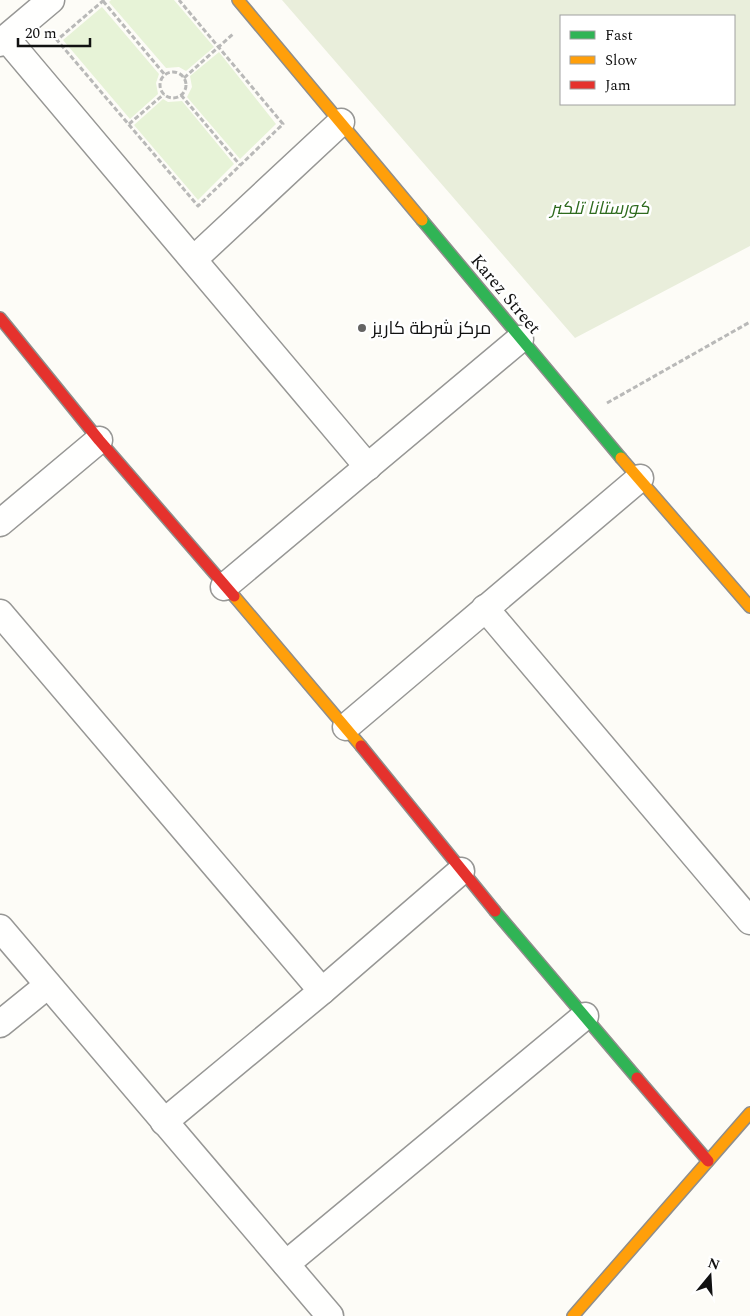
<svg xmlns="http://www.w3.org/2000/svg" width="750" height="1316" viewBox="0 0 750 1316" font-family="Spectral,Cairo,serif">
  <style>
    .green { fill: #e7f3d7 }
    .cemetery { fill: #e9eedb; fill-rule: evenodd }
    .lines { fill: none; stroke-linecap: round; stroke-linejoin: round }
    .street-casing { stroke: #979795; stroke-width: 29 }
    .fast-casing { stroke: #8e8d8b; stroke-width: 14 }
    .slow-casing { stroke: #8e8d8b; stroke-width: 14 }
    .jam-casing { stroke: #8e8d8b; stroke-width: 14 }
    .path { stroke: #b9b9b8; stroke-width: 3; stroke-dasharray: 5 2.5; stroke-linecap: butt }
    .street { stroke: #fffffe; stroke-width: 26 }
    .fast { stroke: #30b455; stroke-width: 11 }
    .slow { stroke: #ff9f0a; stroke-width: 11 }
    .jam { stroke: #e5322d; stroke-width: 11 }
    .poi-dot { fill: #646362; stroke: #fff; stroke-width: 2 }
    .labels { text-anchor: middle; stroke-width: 5; stroke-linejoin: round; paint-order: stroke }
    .park-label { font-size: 18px; font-style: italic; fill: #2f6b1f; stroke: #fff }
    .street-label { font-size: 18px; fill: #111; stroke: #fff }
    .poi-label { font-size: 18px; fill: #111; stroke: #fff; text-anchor: start }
  </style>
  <rect width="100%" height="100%" fill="#fdfcf7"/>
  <g class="green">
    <polygon points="111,0 174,0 214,47 186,71 179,67 166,68 109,2"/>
    <polygon points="102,7 159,74 156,83 158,94 130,119 63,40"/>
    <polygon points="219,52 276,124 240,159 187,97 192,87 190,76"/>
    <polygon points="163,99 168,102 182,101 234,164 198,200 134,125"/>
  </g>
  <path class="cemetery" d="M282,0h468v246l-175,92zM561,16h173v88h-173z"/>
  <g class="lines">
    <g class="street-casing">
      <g id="street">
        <polyline points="6,38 368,467"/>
        <polyline points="0,43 51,0"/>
        <polyline points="194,259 341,122"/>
        <polyline points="0,523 99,440"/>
        <polyline points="224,587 520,339"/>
        <polyline points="485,608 750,921"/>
        <polyline points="0,613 322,991"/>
        <polyline points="346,727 640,478"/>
        <polyline points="0,928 330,1316"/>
        <polyline points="0,1024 48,985"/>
        <polyline points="164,1122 322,991 461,871"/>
        <polyline points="286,1264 585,1016"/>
      </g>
    </g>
    <g class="fast-casing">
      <g id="fast">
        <polyline points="422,220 621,458"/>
        <polyline points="495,911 637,1078"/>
      </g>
    </g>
    <g class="slow-casing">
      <g id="slow">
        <polyline points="238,0 422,220"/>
        <polyline points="621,458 750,607"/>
        <polyline points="234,596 361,746"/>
        <polyline points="573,1316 750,1113"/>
      </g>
    </g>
    <g class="jam-casing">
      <g id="jam">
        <polyline points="0,318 99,440 234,596"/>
        <polyline points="361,746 495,911"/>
        <polyline points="637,1078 708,1161"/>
      </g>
    </g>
    <g class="path">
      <polyline points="104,0 57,40 198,206 283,124 179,0"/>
      <polyline points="103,1 165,75"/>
      <circle cx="173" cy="85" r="13"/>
      <polyline points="184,78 233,34"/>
      <polyline points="181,95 240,165"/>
      <polyline points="129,124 164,94"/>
      <polyline points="607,403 750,322"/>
    </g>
    <use href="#street" class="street"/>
    <use href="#fast" class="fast"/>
    <use href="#slow" class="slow"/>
    <use href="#jam" class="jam"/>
  </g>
  <circle class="poi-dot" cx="362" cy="328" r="5"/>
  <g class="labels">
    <g class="park-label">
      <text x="600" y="214">كورستانا تلكبر</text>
    </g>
    <g class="street-label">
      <text transform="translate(506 294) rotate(50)" y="6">Karez Street</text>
    </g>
    <g class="poi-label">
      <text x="372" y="334">مركز شرطة كاريز</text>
    </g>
  </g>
  <rect x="560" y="15" width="175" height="90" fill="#ffffff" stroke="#a0a0a0"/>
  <rect x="570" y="31" width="25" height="8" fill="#30b455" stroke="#a0a0a0"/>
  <text x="605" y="40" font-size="15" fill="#111111">Fast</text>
  <rect x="570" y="56" width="25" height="8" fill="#ff9f0a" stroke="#a0a0a0"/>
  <text x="605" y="65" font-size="15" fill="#111111">Slow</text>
  <rect x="570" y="81" width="25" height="8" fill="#e5322d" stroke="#a0a0a0"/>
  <text x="605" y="90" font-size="15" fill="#111111">Jam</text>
  <g transform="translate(710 1276) rotate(18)" stroke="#ffffff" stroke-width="4" paint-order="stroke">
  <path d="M0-4L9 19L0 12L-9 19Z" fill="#111111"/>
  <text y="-8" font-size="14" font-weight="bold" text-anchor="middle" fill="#111111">N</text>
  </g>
  <path d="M18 38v8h72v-8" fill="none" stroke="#111111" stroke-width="2.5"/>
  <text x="25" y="38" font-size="15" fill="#111111" stroke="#ffffff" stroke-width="4" paint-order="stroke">20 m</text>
</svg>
